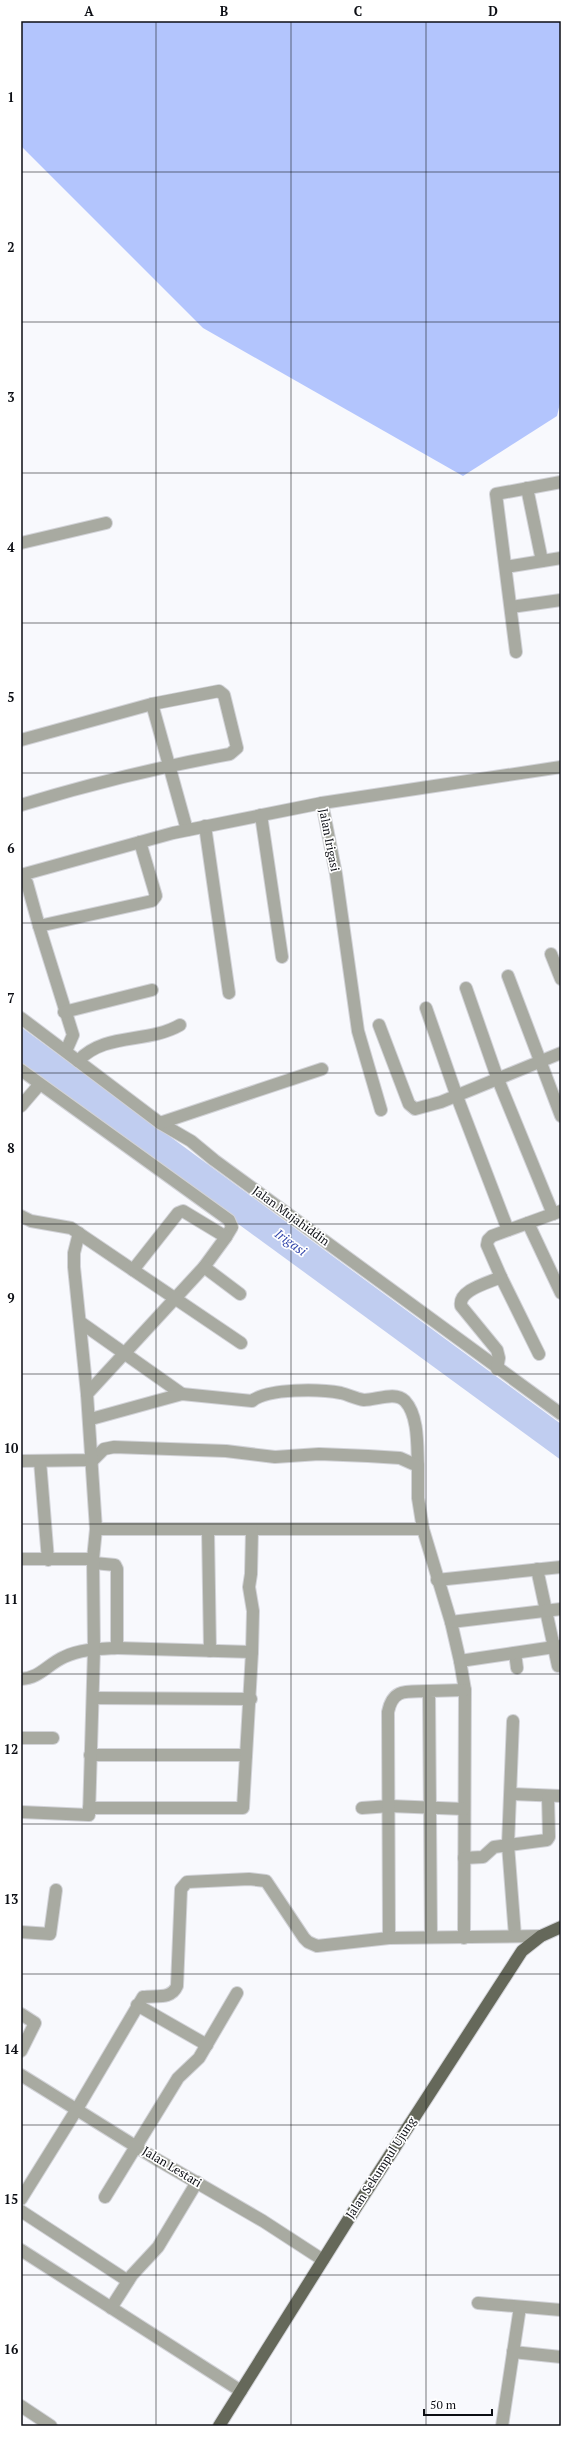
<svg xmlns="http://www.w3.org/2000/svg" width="582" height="2447" viewBox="0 0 582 2447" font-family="'PT Serif',serif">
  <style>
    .green { fill: #b3c5fd }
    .water { fill: #c0cdf0 }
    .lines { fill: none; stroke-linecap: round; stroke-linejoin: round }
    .minor-casing { stroke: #d2d3d8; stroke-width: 14 }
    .major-casing { stroke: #d2d3d8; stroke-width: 14 }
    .minor { stroke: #a8aaa1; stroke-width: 12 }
    .major { stroke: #65685a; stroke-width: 12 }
    .grid { fill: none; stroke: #0c0e14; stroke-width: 1; stroke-opacity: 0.55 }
    .labels { text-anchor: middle; stroke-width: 3.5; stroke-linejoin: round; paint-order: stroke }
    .street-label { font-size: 12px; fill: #0c0e14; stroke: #fff }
    .water-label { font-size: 13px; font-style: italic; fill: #3649ac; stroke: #fff }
    .neatline { fill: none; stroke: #0c0e14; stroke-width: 1.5 }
    .grid-label { font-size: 13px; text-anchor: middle; font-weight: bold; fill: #0c0e14 }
  </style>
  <rect width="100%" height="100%" fill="#f8f9fd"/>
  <polygon class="green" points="21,21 561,21 561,399 557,416 463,476 203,328 21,146"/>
  <polygon class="water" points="21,1027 561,1424 561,1460 21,1065"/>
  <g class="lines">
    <g class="minor-casing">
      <g id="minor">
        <polyline points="527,488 542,561"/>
        <polyline points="21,543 106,523"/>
        <polyline points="506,567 561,558"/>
        <polyline points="511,607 561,600"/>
        <polyline points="516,652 496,494 561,482"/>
        <polyline points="152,704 187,830"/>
        <path d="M21,740l131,-36 67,-13 5,4 13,53 -7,6c-71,13 -140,30 -209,51"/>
        <polyline points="322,803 561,767"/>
        <polyline points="261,815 282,957"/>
        <polyline points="205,826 229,993"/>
        <polyline points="21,875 173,833 322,803 336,874 358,1031 381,1110"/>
        <polyline points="21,878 27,883 39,926 152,901 156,896 140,842"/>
        <polyline points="39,926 73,1035 66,1051"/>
        <polyline points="551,954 561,979"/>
        <polyline points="508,976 561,1116"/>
        <polyline points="466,988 497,1077 553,1214"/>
        <polyline points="426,1008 456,1094 508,1230"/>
        <polyline points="64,1012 152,990"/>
        <polyline points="21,1018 160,1123 191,1141 214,1160 561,1414"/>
        <polyline points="379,1025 409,1104 415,1109 441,1102 561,1053"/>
        <path d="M78,1061c27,-29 69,-17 102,-36"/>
        <polyline points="21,1070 229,1220 232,1227 226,1237"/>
        <polyline points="21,1106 39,1085"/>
        <polyline points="160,1123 322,1069"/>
        <polyline points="21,1216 31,1221 71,1228 133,1270"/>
        <polyline points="528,1223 561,1293"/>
        <polyline points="79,1233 74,1253 74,1267 87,1394"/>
        <polyline points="204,1267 226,1237 183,1211 178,1213 133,1270 241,1343"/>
        <polyline points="501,1277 539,1354"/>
        <polyline points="80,1322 182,1394"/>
        <path d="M497,1369l2,-11 -2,-8 -36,-44c-3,-16 27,-23 40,-29l-14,-32 1,-5 4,-4 69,-25"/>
        <path d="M91,1419l91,-25 70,7c16,-13 68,-12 89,-8 8,2 15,6 23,7 13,0 31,-9 41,1 14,15 12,46 13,65"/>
        <polyline points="21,1461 93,1460 104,1449 114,1447 226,1451 275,1457 319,1454 368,1456 400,1458 418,1466 418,1498 423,1529 451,1622 460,1661 465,1690 464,1938"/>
        <polyline points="40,1461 48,1560"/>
        <polyline points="96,1529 423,1529"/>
        <polyline points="208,1530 210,1651"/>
        <polyline points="21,1559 93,1559 96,1529 87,1394 204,1267 240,1294"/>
        <polyline points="537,1569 558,1666"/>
        <polyline points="437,1580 561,1567"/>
        <polyline points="451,1622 561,1609"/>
        <polyline points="117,1648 252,1652"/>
        <polyline points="515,1653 517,1668"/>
        <polyline points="460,1661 561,1646"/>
        <path d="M21,1679c19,-1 27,-15 43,-22 17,-8 35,-8 53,-9v-79l-2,-4 -21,-2"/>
        <polyline points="93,1698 251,1699"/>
        <polyline points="513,1721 508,1845 515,1936"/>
        <polyline points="21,1738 53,1738"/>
        <polyline points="90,1755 246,1755"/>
        <polyline points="512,1794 561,1796"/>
        <polyline points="89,1808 243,1808 252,1652 253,1611 249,1587 251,1574 252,1530"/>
        <polyline points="362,1808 390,1806 464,1809"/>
        <polyline points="21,1812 89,1815 94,1649 93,1559"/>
        <polyline points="464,1858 483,1857 494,1847 547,1840 549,1837 548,1796"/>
        <polyline points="21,1932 50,1934 56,1890"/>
        <polyline points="431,1937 429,1691 465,1690"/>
        <path d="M389,1938l-1,-226c5,-25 20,-20 41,-21"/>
        <polyline points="137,2005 207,2045"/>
        <polyline points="21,2014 35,2023 21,2051"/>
        <polyline points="21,2075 156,2159 263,2221 323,2260"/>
        <polyline points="105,2197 178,2078 199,2058 237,1993"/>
        <path d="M21,2199l56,-90 66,-112c13,-2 28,3 34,-11l4,-97 6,-7 62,-3 17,2 38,57 4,4 9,4 72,-8 152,-2"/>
        <polyline points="21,2211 128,2281"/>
        <polyline points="21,2250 241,2391"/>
        <polyline points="478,2303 561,2310"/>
        <polyline points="111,2308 132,2275 158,2247 197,2182"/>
        <polyline points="513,2352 561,2357"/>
        <polyline points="21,2406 51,2426"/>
        <polyline points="502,2426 520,2307"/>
      </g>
    </g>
    <g class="major-casing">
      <polyline id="major" points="219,2426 355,2209 522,1951 541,1936 561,1927"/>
    </g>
    <use href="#minor" class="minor"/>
    <use href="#major" class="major"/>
  </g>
  <path class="grid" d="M156,21v2405M291,21v2405M426,21v2405M21,172h540M21,322h540M21,473h540M21,623h540M21,773h540M21,923h540M21,1073h540M21,1224h540M21,1374h540M21,1524h540M21,1674h540M21,1824h540M21,1974h540M21,2125h540M21,2275h540"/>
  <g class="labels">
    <g class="street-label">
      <text transform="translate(329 840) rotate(79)" y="4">Jalan Irigasi</text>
      <text transform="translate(291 1216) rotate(36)" y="4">Jalan Mujahiddin</text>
      <text transform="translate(172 2167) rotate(31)" y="4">Jalan Lestari</text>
      <text transform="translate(381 2168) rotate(-57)" y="4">Jalan Sekumpul Ujung</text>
    </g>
    <g class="water-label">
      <text transform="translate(291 1242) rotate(36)" y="5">Irigasi</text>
    </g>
  </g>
  <rect width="582" height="2447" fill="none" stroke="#ffffff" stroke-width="44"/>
  <path d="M424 2409v6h68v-6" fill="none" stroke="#0c0e14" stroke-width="2"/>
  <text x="430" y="2409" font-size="12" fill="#0c0e14" stroke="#ffffff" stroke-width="3" paint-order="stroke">50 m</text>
  <rect x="22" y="22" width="538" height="2403" class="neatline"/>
  <g class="grid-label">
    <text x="89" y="16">A</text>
    <text x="224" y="16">B</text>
    <text x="358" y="16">C</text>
    <text x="493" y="16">D</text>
    <text x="11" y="102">1</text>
    <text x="11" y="252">2</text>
    <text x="11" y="402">3</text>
    <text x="11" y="552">4</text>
    <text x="11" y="702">5</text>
    <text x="11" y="853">6</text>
    <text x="11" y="1003">7</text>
    <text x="11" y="1153">8</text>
    <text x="11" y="1303">9</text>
    <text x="11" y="1453">10</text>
    <text x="11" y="1604">11</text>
    <text x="11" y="1754">12</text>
    <text x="11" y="1904">13</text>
    <text x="11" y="2054">14</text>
    <text x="11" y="2204">15</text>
    <text x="11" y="2354">16</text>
  </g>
</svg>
